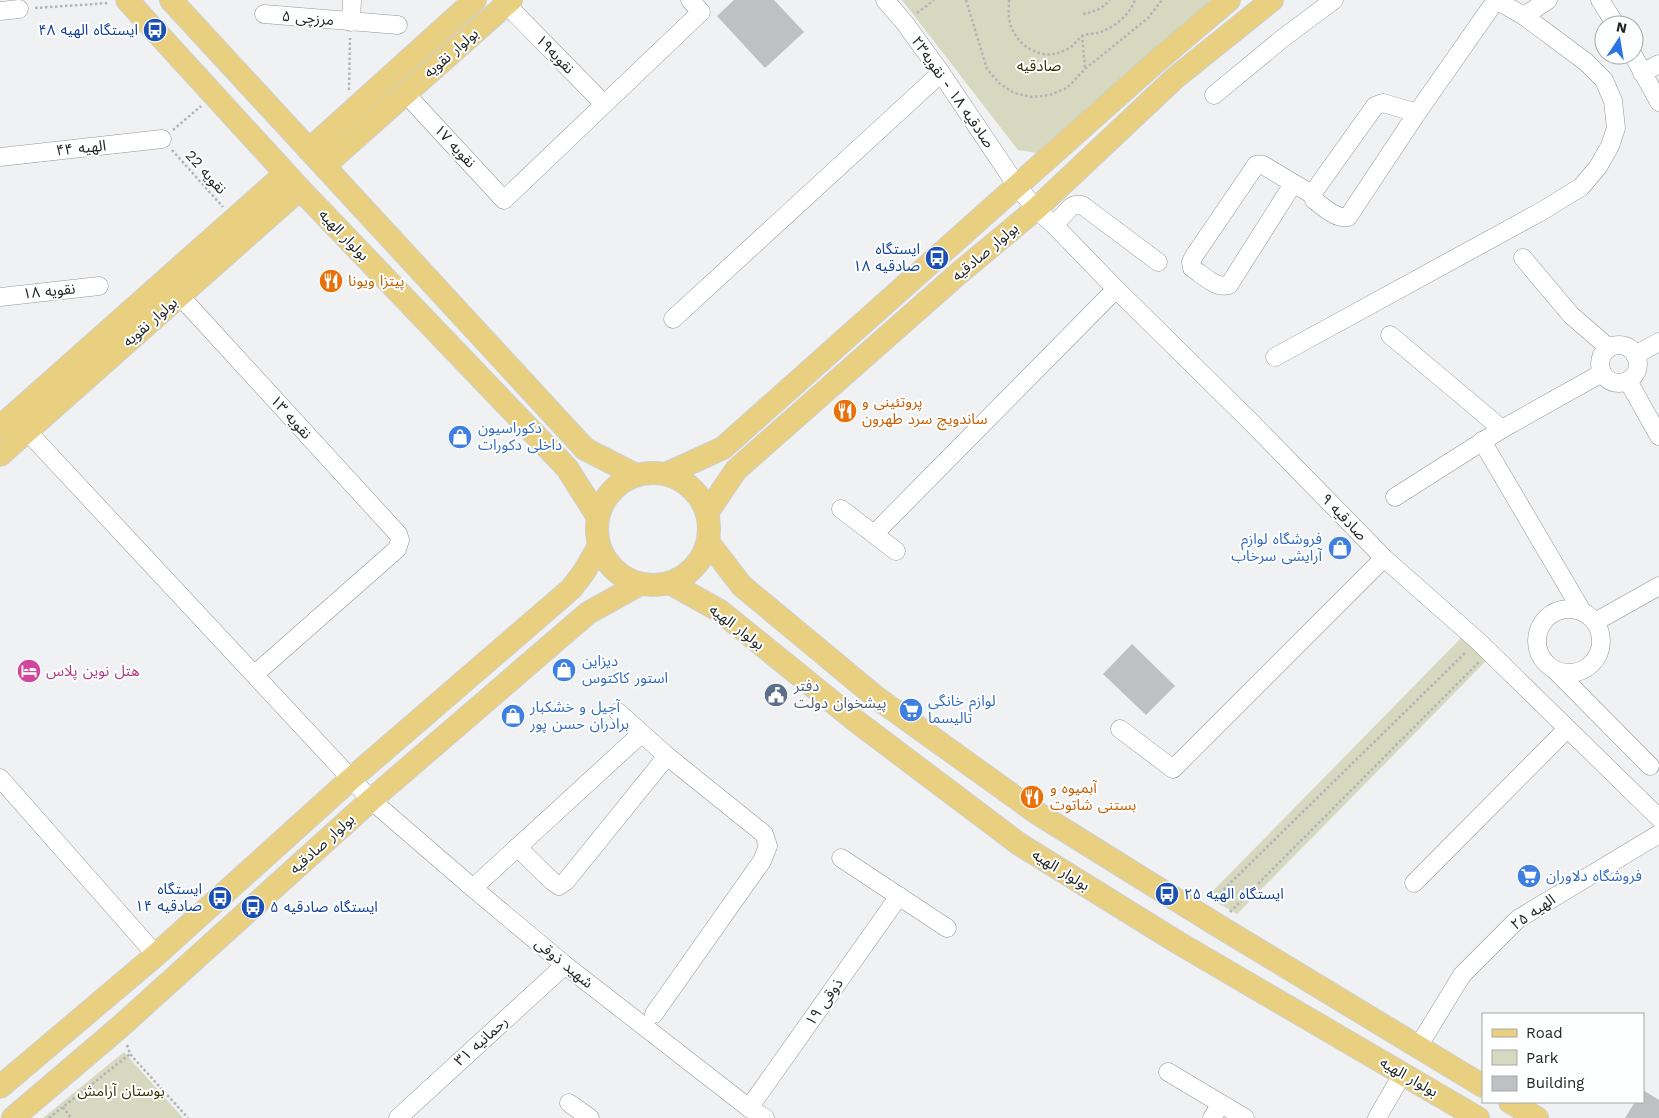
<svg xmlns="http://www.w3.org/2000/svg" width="1659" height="1118" viewBox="0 0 1659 1118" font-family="'Work Sans','Noto Sans Arabic',sans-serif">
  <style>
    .green { fill: #d6d9c0 }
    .building { fill: #bfc0c2 }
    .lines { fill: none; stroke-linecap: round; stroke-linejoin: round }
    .minor-casing { stroke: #949596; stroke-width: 19 }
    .major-casing { stroke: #cfcfcf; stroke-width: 24 }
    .path { stroke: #b3b4b5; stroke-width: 2.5; stroke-dasharray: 2.5 2.5; stroke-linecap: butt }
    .minor { stroke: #fff; stroke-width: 18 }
    .major { stroke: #e8d080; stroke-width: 22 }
    .labels { text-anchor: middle; stroke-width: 4; stroke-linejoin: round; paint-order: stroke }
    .street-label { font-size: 15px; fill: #252626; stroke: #feffff }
    .transit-label { font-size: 15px; fill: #164399; stroke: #feffff; text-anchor: end }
    .park-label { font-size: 15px; fill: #333401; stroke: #feffff }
    .food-label { font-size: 15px; fill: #c56008; stroke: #feffff; text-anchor: start }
    .shop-label { font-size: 15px; fill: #366cbe; stroke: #feffff; text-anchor: start }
    .hotel-label { font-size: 15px; fill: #b23c85; stroke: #feffff; text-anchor: start }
    .service-label { font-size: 15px; fill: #4e5e75; stroke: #feffff; text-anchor: start }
  </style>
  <rect width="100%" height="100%" fill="#f0f1f3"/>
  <g class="green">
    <polygon points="902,0 1215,0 1043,154 1018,150"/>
    <polygon points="1463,636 1487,660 1237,914 1207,897"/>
    <polygon points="124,1052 183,1118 43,1118"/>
  </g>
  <g class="building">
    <polygon points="734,0 774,0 804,32 765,68 717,16"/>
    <polygon points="1132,644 1175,686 1146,715 1103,674"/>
    <polygon points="1643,1090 1659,1100 1659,1118 1625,1118 1635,1102 1643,1102"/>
  </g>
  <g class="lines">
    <g class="minor-casing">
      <g id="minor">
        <polyline points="885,0 904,22 941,73 1017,186 1036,209 1054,225 1116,289 1250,421 1384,558 1478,641 1659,818"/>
        <polyline points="1600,0 1616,25"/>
        <polyline points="506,4 604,104"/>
        <polyline points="0,11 19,9"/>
        <polyline points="264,14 398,25"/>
        <polyline points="1524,16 1548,0"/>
        <polyline points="351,22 352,0"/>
        <polyline points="1633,55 1659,102"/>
        <polyline points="1642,73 1659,64"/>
        <polyline points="405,93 504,200 701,12 690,0"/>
        <polyline points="1214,95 1283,38 1334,0"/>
        <path d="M1417,113l-34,-10 -8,3 -60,84 -2,5 1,5c10,7 21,19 34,17l69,-104 79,-113"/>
        <polyline points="0,157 162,139"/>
        <path d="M1293,184l-64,101c-13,4 -26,-10 -37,-17l-1,-6 3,-6 62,-91h7l50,30"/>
        <polyline points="1054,225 1071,207 1075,205 1082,205 1158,262"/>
        <polyline points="1523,258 1571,315 1609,348"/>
        <polyline points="180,296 398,534 400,540 397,549 255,674"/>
        <polyline points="0,297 99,286"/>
        <polyline points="673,319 941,73"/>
        <polyline points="1390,335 1502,429"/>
        <circle cx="1619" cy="364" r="19"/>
        <polyline points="1635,355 1659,342"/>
        <polyline points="1275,357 1542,211 1581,187 1598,167 1610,146 1616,128 1613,101 1604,80 1586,62 1524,16 1496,0"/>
        <polyline points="1628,381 1659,436"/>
        <polyline points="27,431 371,800 473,888 565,965 749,1108 765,1118"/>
        <polyline points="1482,441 1582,611"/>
        <polyline points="1395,497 1502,429 1602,373"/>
        <polyline points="841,509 896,551"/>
        <polyline points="874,534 1116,289"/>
        <circle cx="1569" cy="641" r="32"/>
        <polyline points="1595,622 1659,586"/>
        <polyline points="1555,670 1650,766"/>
        <polyline points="618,712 667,756 764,834 768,846 762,861 654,1014"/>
        <polyline points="1120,729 1173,769 1384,558"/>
        <polyline points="0,778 156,955"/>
        <polyline points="517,847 552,881 559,886 566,881 667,756"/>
        <polyline points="841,858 947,928"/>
        <polyline points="1414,883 1567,729"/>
        <polyline points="473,888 641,734"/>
        <polyline points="1418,1047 1462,975 1518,919 1659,834"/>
        <polyline points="1168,1072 1245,1118"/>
        <polyline points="569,1103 590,1118"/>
        <polyline points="749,1108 899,896"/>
        <polyline points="398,1118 565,965"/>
        <polyline points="1212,1118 1221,1104"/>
        <polyline points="1377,1118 1403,1073"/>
      </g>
    </g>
    <g class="major-casing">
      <g id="major">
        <polyline points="127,0 300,189 567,468 598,517"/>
        <polyline points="171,0 585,449 636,475"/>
        <polyline points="309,150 475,0"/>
        <polyline points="324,166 511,0"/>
        <polyline points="0,427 285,174"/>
        <polyline points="0,455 300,189"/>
        <circle cx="653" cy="529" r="56"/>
        <polyline points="666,474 723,448 1157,61 1229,0"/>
        <polyline points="707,513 736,470 958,274 1036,209 1175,78 1272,0"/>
        <polyline points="708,542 742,586 877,698 1037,813 1217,925 1483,1086"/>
        <polyline points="670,583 720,611 856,721 1019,844 1177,942 1478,1118"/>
        <polyline points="0,1087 156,955 352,778 571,589 584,572 599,546"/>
        <polyline points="1510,1102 1537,1118"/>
        <polyline points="13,1118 121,1026 371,800 588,613 640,584"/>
      </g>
    </g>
    <g class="path">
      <polyline points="966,0 987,69 999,83 1014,93 1032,97 1050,95 1067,88 1085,69 1148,18 1162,0"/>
      <path d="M1009,0c0,7 -1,16 1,23 6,22 31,39 53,28 3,-1 8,-3 10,-6 4,-3 6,-8 11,-10 6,-2 13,-1 19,-4 13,-5 27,-17 32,-31"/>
      <polyline points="35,8 109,3"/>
      <polyline points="917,13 934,0"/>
      <path d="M1083,14c11,-2 19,-5 27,-14"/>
      <polyline points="1082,35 1085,69"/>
      <polyline points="349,90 350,38"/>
      <polyline points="173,130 201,106"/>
      <polyline points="172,150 223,207"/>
      <polyline points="1213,900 1466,652"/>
      <polyline points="1230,912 1479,662"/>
      <polyline points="127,1045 130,1054 188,1118"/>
      <polyline points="63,1107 71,1118"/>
      <polyline points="49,1118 130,1054"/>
    </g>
    <use href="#minor" class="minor"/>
    <use href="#major" class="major"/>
  </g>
  <defs>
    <g id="bus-disc" transform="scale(1.25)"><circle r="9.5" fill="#1a4fb4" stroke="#feffff"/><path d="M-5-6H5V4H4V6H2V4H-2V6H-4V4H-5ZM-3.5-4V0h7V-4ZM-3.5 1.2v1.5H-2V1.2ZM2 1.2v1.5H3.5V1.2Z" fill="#fff"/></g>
    <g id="restaurant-disc" transform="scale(1.25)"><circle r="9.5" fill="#e8710a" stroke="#feffff"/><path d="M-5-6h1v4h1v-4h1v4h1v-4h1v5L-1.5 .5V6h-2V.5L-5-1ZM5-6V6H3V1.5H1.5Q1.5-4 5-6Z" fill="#fff"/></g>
    <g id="shop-disc" transform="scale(1.25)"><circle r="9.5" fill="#3f7fe0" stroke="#feffff"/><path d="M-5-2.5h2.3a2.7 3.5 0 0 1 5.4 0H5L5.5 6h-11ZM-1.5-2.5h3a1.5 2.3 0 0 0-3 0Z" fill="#fff"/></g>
    <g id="hotel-disc" transform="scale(1.25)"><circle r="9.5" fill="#d1479c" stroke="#feffff"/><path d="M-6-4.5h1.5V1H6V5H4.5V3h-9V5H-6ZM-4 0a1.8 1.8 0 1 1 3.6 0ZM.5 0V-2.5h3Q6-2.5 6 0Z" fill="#fff"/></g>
    <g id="civic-disc" transform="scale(1.25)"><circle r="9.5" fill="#5c6f8a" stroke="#feffff"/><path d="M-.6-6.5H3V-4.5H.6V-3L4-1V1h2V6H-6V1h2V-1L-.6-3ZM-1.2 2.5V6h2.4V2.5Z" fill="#fff"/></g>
    <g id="supermarket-disc" transform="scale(1.25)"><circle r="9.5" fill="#3f7fe0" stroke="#feffff"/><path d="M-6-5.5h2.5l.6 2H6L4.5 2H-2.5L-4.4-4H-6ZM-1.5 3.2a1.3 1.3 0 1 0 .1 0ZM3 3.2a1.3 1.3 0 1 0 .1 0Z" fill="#fff"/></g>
  </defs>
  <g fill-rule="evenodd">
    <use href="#bus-disc" x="155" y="30"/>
    <use href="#bus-disc" x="937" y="258"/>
    <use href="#restaurant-disc" x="331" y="281"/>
    <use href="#restaurant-disc" x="845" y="411"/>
    <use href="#shop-disc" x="460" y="437"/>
    <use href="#shop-disc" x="1340" y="548"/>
    <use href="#shop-disc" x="564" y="670"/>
    <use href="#hotel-disc" x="29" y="671"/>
    <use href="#civic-disc" x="776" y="695"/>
    <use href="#supermarket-disc" x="911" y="710"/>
    <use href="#shop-disc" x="513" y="716"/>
    <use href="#restaurant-disc" x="1032" y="797"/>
    <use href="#supermarket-disc" x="1529" y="876"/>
    <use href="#bus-disc" x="1167" y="894"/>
    <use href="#bus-disc" x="220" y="898"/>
    <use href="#bus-disc" x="253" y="907"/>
  </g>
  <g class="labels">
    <g class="street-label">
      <text transform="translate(308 18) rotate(5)" y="5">مرزچی ۵</text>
      <text transform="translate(451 53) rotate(-41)" y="5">بولوار نقویه</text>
      <text transform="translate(555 54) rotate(46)" y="5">نقویه۱۹</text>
      <text transform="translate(953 92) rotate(55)" y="5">صادقیه ۱۸ - نقویه۲۳</text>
      <text transform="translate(455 146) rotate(47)" y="5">نقویه ۱۷</text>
      <text transform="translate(81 148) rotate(-6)" y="5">الهیه ۴۴</text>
      <text transform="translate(206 172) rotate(48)" y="5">نقویه 22</text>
      <text transform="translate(344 235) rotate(46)" y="5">بولوار الهیه</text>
      <text transform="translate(985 252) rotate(-40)" y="5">بولوار صادقیه</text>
      <text transform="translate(49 291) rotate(-6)" y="5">نقویه ۱۸</text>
      <text transform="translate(150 322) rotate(-41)" y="5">بولوار نقویه</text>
      <text transform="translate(291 417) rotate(48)" y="5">نقویه ۱۳</text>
      <text transform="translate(1344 517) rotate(46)" y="5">صادقیه ۹</text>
      <text transform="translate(737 627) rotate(37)" y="5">بولوار الهیه</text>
      <text transform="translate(322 844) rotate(-42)" y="5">بولوار صادقیه</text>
      <text transform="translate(1061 870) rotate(32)" y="5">بولوار الهیه</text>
      <text transform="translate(1533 912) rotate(-35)" y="5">الهیه ۲۵</text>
      <text transform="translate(564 963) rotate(39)" y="5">شهید ذوقی</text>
      <text transform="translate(824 1002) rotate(-55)" y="5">ذوقی ۱۹</text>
      <text transform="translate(481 1041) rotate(-42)" y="5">رحمانیه ۳۱</text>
      <text transform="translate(1409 1077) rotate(30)" y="5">بولوار الهیه</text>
    </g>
    <g class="transit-label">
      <text x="138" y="35">ایستگاه الهیه ۴۸</text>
      <text x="920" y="254">ایستگاه<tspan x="920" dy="17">صادقیه ۱۸</tspan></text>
      <text x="202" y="894">ایستگاه<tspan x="202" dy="17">صادقیه ۱۴</tspan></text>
      <text x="1184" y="899" text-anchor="start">ایستگاه الهیه ۲۵</text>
      <text x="270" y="912" text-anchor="start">ایستگاه صادقیه ۵</text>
    </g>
    <g class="park-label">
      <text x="1039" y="71">صادقیه</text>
      <text x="121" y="1096">بوستان آرامش</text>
    </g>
    <g class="food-label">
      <text x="348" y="286">پیتزا ویونا</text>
      <text x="862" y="407">پروتئینی و<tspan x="862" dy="17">ساندویچ سرد طهرون</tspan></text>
      <text x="1050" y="793">آبمیوه و<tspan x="1050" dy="17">بستنی شاتوت</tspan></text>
    </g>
    <g class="shop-label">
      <text x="478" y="433">دکوراسیون<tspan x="478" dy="17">داخلی دکورات</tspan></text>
      <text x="1322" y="544" text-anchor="end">فروشگاه لوازم<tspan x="1322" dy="17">آرایشی سرخاب</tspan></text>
      <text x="582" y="666">دیزاین<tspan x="582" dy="17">استور کاکتوس</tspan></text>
      <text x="928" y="706">لوازم خانگی<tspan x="928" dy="17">تالیسما</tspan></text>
      <text x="530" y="712">آجیل و خشکبار<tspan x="530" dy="17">برادران حسن پور</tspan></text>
      <text x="1546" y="881">فروشگاه دلاوران</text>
    </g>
    <g class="hotel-label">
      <text x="46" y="676">هتل نوین پلاس</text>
    </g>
    <g class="service-label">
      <text x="794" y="691">دفتر<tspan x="794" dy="17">پیشخوان دولت</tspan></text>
    </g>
  </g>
  <rect x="1482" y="1013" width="162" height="90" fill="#feffff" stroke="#a7a8a8"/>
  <rect x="1492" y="1029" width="25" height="8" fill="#e8d080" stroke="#a7a8a8"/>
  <text x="1526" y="1038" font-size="15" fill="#252626">Road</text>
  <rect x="1492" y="1050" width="25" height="15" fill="#d6d9c0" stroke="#a7a8a8"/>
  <text x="1526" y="1063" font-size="15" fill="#252626">Park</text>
  <rect x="1492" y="1076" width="25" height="15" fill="#bfc0c2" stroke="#a7a8a8"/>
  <text x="1526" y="1088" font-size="15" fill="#252626">Building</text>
  <g transform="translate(1619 40) rotate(12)"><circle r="24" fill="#feffff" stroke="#a7a8a8"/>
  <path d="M0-4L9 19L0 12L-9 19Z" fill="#2a75e1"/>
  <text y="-8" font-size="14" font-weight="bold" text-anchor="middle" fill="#252626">N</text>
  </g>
</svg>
